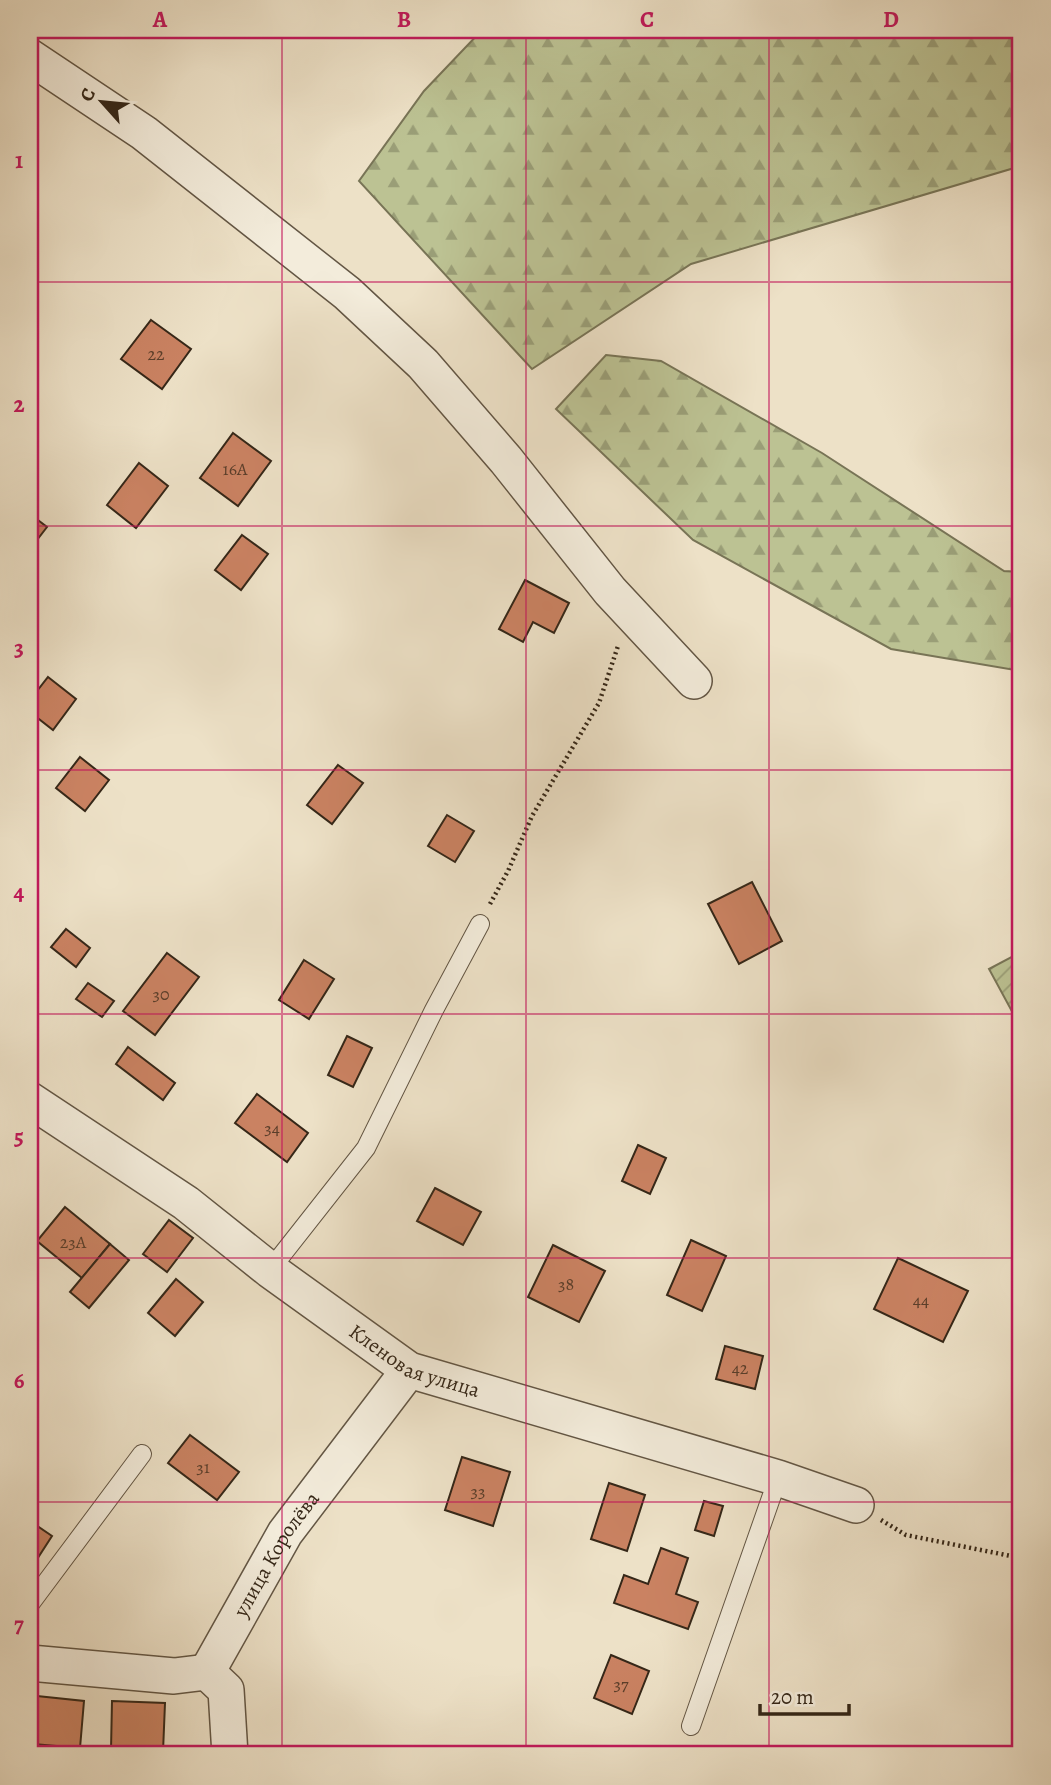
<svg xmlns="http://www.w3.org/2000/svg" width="1051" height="1785" viewBox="0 0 1051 1785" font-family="Alegreya,serif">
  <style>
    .forest { fill: url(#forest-firs); stroke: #787456; stroke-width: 2 }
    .garden { fill: url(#garden-furrows); stroke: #787456; stroke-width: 2 }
    .building { fill: #ca8262; stroke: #352718; stroke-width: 2 }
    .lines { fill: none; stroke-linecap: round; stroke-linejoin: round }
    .lane-casing { stroke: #635644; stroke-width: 20 }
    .street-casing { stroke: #635644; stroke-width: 38 }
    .path { stroke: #352718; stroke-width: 4.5; stroke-dasharray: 2 3.5; stroke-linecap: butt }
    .lane { stroke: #f3ecdb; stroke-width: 18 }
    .street { stroke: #f3ecdb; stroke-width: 35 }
    .grid { fill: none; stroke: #c2185b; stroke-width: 2; stroke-opacity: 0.55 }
    .labels { text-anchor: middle; stroke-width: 5; stroke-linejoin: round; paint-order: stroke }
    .number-label { font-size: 18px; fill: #5a3e2a }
    .street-label { font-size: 21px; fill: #352718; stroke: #f3ecdb }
    .neatline { fill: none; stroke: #c2185b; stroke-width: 2.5 }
    .grid-label { font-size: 23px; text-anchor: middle; font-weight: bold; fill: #c2185b }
  </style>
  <defs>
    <pattern id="forest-firs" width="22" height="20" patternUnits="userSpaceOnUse" patternTransform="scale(1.75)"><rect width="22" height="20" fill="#bcc293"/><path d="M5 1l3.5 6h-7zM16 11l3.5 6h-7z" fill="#9a9e77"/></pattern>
    <pattern id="garden-furrows" width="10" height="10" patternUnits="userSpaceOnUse" patternTransform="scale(1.75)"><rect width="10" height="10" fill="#bcc293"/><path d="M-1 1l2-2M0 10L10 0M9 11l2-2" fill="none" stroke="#9a9e77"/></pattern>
  </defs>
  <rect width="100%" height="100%" fill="#ede1c7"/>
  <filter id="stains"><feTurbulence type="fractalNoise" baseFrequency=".00286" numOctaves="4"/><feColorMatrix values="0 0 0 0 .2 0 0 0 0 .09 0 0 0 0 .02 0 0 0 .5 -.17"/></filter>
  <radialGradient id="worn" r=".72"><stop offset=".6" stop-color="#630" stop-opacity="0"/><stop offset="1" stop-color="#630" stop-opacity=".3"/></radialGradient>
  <g class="forest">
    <polygon points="482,30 1021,30 1021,166 691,264 532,369 359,181 424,91"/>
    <polygon points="606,355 661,361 822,453 1004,571 1021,572 1021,671 891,649 693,540 556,409"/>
  </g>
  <polygon class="garden" points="1021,952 1021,1028 989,969"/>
  <g class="building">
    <polygon points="151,320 191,349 162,389 121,359"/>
    <polygon points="233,433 271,461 238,506 200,478"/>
    <polygon points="139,463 168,486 136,528 107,505"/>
    <polygon points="30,514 47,527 30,549"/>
    <polygon points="242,535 268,554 241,590 215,570"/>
    <polygon points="525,580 569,603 554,633 533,622 523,642 499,629"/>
    <polygon points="48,677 76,699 53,730 30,712 30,700"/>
    <polygon points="80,757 109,780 85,811 56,788"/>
    <polygon points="338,765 363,783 332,824 307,805"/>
    <polygon points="447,815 474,831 455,862 428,846"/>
    <polygon points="752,882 782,941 739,964 708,904"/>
    <polygon points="66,929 90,948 76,967 51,947"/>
    <polygon points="167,953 199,977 155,1035 123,1011"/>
    <polygon points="304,960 334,979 309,1019 279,1000"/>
    <polygon points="88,983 114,1001 102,1017 76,999"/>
    <polygon points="347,1036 372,1048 353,1087 328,1075"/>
    <polygon points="128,1047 175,1083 163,1100 116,1064"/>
    <polygon points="257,1094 308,1133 287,1162 235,1123"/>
    <polygon points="638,1145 666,1158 650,1194 622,1181"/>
    <polygon points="435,1188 481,1212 463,1245 417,1221"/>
    <polygon points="65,1207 110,1244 82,1278 37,1241"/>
    <polygon points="169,1220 193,1238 167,1272 143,1254"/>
    <polygon points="691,1240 726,1256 702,1311 667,1295"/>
    <polygon points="110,1244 129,1260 89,1308 70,1292"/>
    <polygon points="553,1245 605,1271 579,1322 528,1297"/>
    <polygon points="898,1258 968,1291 943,1342 874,1309"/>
    <polygon points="176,1279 203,1302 175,1336 148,1313"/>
    <polygon points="725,1346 763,1356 755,1389 716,1379"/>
    <polygon points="190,1435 239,1472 217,1500 168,1463"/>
    <polygon points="462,1457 510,1472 493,1526 445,1510"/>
    <polygon points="609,1483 645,1495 627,1551 591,1539"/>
    <polygon points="704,1501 723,1506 714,1536 695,1530"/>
    <polygon points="30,1521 52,1536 30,1570"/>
    <polygon points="661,1548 688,1558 676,1594 698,1602 688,1629 614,1603 624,1575 648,1584"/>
    <polygon points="611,1655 649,1671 632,1714 594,1698"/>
    <polygon points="37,1696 84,1701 80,1748 33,1744"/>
    <polygon points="112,1701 165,1703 163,1752 111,1750"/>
  </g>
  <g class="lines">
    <g class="lane-casing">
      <g id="lane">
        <polyline points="270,1270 366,1148 434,1010 480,924"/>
        <polyline points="30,1604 142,1454"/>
        <polyline points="691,1726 778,1478"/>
      </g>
    </g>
    <g class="street-casing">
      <g id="street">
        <polyline points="30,57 144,133 347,293 423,364 506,460 610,591 694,681"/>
        <path id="s1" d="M30,1100l156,103 84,67 139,100 369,108 78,27"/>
        <polyline points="30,1663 174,1676 207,1672"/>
        <path id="s2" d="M230,1755l-4,-65 -19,-18 78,-139 124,-163"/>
      </g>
    </g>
    <g class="path">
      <polyline points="490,904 508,871 532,816 599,703 618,646"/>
      <polyline points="881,1520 906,1535 1021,1558"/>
    </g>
    <use href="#lane" class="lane"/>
    <use href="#street" class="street"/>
  </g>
  <path class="grid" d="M282,30v1725M526,30v1725M769,30v1725M30,282h991M30,526h991M30,770h991M30,1014h991M30,1258h991M30,1502h991"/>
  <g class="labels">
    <g class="number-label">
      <text x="156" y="360">22</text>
      <text x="235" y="475">16А</text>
      <text x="161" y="1000">30</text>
      <text x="272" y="1134">34</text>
      <text x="73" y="1248">23А</text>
      <text x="566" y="1290">38</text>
      <text x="921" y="1306">44</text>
      <text x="740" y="1374">42</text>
      <text x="203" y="1473">31</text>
      <text x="478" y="1497">33</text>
      <text x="621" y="1690">37</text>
    </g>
    <g class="street-label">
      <text dy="7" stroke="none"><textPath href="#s1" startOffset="467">Кленовая улица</textPath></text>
      <text dy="7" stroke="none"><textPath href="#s2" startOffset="228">улица Королёва</textPath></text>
    </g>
  </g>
  <rect width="1051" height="1785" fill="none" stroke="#ede1c7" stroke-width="77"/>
  <g transform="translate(102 102) rotate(297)" stroke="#f3ecdb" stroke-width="5" paint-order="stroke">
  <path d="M0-5L12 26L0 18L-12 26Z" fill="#352718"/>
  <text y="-10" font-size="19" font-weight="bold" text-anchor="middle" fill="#352718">С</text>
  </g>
  <path d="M760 1704v10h89v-10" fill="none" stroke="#352718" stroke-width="3.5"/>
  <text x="771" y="1704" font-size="21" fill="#352718" stroke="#f3ecdb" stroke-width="5" paint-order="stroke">20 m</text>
  <rect x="38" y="38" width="974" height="1708" class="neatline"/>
  <g class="grid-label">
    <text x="160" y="27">A</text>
    <text x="404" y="27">B</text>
    <text x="647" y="27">C</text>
    <text x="891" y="27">D</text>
    <text x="19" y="168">1</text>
    <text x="19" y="412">2</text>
    <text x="19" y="656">3</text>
    <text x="19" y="900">4</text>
    <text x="19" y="1144">5</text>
    <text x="19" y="1388">6</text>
    <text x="19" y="1632">7</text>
  </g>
  <rect width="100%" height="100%" filter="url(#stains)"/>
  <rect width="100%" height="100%" fill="url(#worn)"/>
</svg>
